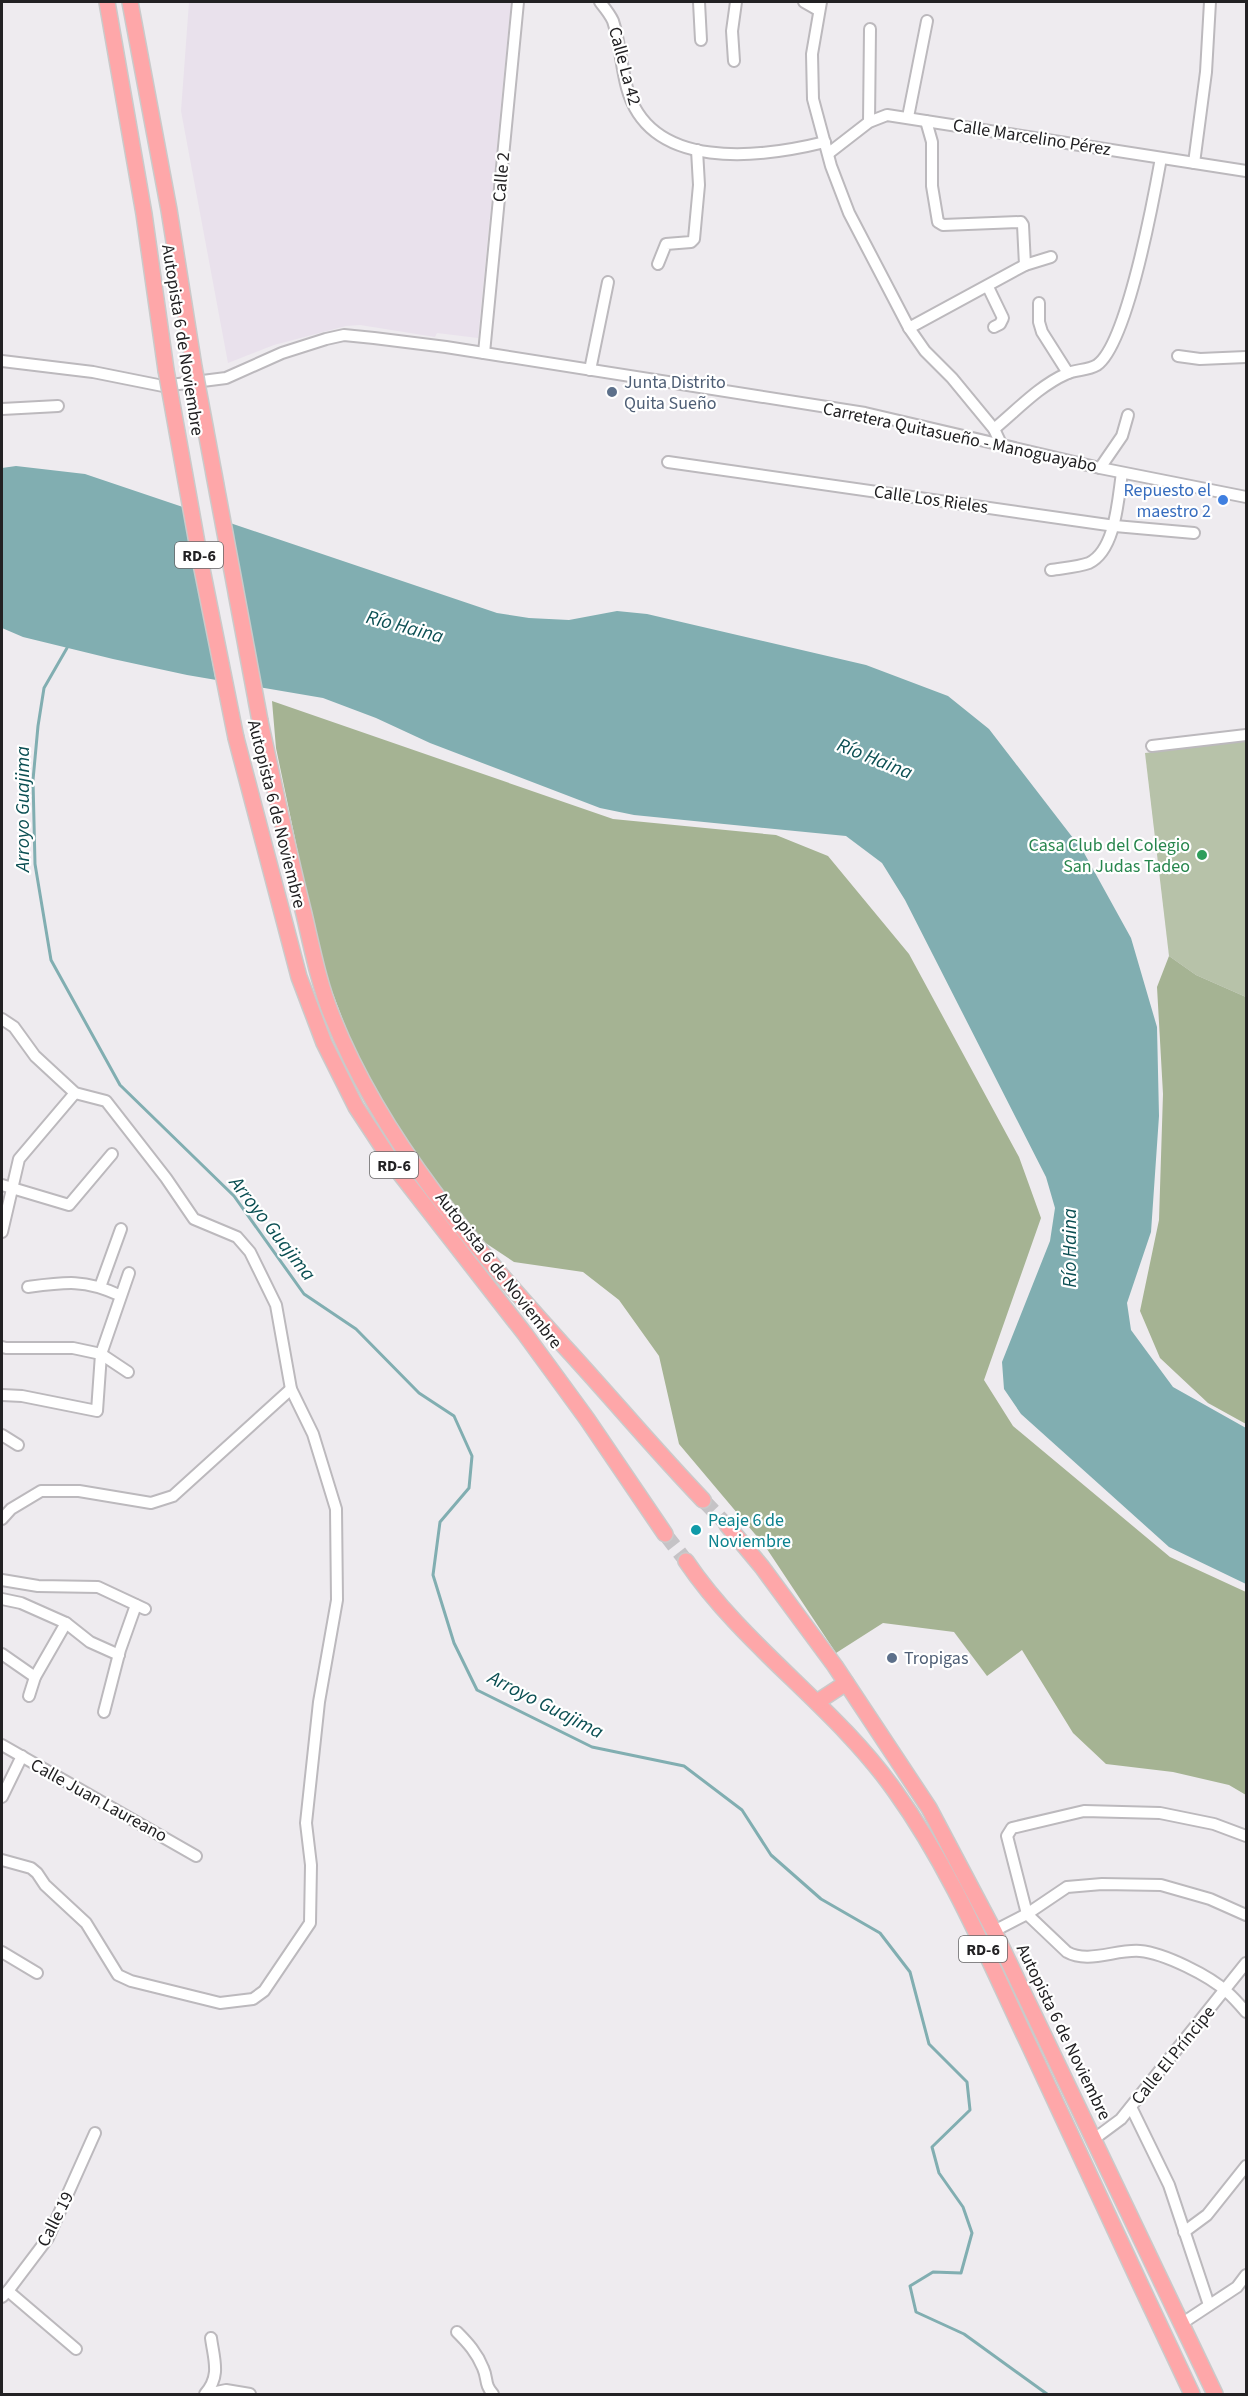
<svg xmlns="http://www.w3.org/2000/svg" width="1248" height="2396" viewBox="0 0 1248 2396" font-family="'Source Sans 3',sans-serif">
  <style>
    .built { fill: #e9e1ec }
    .green { fill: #b7c2a9 }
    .forest { fill: #a5b393 }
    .water { fill: #81aeb1 }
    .pier { fill: #eeebef }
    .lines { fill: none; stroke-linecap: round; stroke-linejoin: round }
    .stream { stroke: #81aeb1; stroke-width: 3 }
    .highway-tunnel { stroke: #c5c3c6; stroke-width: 15; stroke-dasharray: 15 8; stroke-linecap: butt }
    .minor-casing { stroke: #bcb9bd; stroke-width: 14 }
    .highway-casing { stroke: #cacaca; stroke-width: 18 }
    .minor { stroke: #fff; stroke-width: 10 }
    .highway { stroke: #fea7a9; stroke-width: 15 }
    .highway-bridge-casing { stroke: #cacaca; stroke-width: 18; stroke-linecap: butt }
    .highway-bridge { stroke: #fea7a9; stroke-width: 15 }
    .service-dot { fill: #5c6f8a; stroke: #fff; stroke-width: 2 }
    .shop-dot { fill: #3f7fe0; stroke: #fff; stroke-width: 2 }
    .leisure-dot { fill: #2e9e5b; stroke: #fff; stroke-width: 2 }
    .culture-dot { fill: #0f9aa8; stroke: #fff; stroke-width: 2 }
    .labels { text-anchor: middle; stroke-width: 4.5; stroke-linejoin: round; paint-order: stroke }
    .shield { fill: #fff; stroke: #646465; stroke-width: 1.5 }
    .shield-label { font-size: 16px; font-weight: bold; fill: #222123 }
    .street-label { font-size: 18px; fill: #222123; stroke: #fff }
    .service-label { font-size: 18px; fill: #4e5e75; stroke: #fff; text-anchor: start }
    .shop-label { font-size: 18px; fill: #366cbe; stroke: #fff; text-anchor: end }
    .leisure-label { font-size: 18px; fill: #27864d; stroke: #fff; text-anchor: end }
    .culture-label { font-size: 18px; fill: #0d838f; stroke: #fff; text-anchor: start }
    .water-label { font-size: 20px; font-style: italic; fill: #0b4f53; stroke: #fff }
  </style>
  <rect width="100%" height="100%" fill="#eeebef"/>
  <polygon class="built" points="189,2 511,2 478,338 437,333 435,337 360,325 346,326 274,345 228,363 181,111"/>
  <polygon class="green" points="1246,741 1246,997 1196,975 1169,956 1145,753"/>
  <g class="forest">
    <polygon points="272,701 613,819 776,835 828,856 909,954 1019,1157 1041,1218 984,1380 1013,1426 1170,1557 1246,1592 1246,1795 1229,1785 1173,1772 1106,1764 1073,1733 1022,1650 987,1676 954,1632 883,1623 836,1653 765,1546 679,1444 659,1356 619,1300 583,1272 514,1262 478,1238 410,1149 360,1065 321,962 276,748"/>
    <polygon points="1169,956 1196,975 1246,997 1246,1424 1208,1403 1160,1358 1140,1311 1159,1220 1163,1094 1157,987"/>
  </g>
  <polygon class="water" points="16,466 85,474 497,613 529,618 569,620 617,611 647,614 866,665 948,696 989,729 1083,851 1131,938 1157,1027 1159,1116 1151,1232 1127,1303 1131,1330 1173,1387 1246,1428 1246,1584 1169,1547 1021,1414 1004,1389 1002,1362 1050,1241 1055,1208 1046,1177 905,900 882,863 846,836 634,815 600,808 430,743 376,718 323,698 187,675 113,659 23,637 2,628 2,468"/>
  <polygon class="pier" points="184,504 230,520 261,691 216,683"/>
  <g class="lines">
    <polyline class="stream" points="67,648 44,688 38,726 33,780 35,864 51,960 120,1085 234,1196 304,1294 356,1329 419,1393 454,1416 472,1456 469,1488 440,1522 433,1575 454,1643 477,1690 592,1747 684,1766 742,1810 771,1855 821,1899 880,1933 910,1972 929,2044 967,2082 970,2110 932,2147 939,2173 963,2207 972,2233 961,2273 933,2272 910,2286 916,2312 964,2334 1047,2394"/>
    <g class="highway-tunnel">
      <polyline points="703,1500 727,1525"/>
      <polyline points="665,1534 686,1561"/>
    </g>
    <g class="minor-casing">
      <g id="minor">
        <path d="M600,2c4,5 10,12 13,19 7,21 8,45 14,67 23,84 133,70 198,54"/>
        <polyline points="699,2 701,40"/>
        <polyline points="804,2 818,10"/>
        <polyline points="821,2 812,54 813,99 831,166 849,213 909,328 925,351 952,378 994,429 1002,446"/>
        <polyline points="734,61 732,31 736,2"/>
        <polyline points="908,117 927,21"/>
        <polyline points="926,121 932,142 932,186 938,222 943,225 1021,222 1023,225 1025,265"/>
        <polyline points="869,122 870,29"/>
        <polyline points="829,153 869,122 887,115 1246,171"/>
        <polyline points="1194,163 1206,72 1210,2"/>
        <polyline points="658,264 666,244 691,242 694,239 699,185 697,150"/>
        <polyline points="988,287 1003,318 1000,324 994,327"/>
        <polyline points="1039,303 1039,322 1042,332 1068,373"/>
        <polyline points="909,328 1025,265 1051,257"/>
        <polyline points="484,353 518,2"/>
        <polyline points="1178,356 1200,359 1246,357"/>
        <polyline points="2,361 93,372 163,386 226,378 282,353 326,339 344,335 374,338 446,347 865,413 1100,468 1246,497"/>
        <polyline points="590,370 608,282"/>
        <polyline points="2,409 58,406"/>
        <path d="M994,429c23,-19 45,-43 72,-55 10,-5 21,-3 31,-9 30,-21 57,-168 64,-207"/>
        <polyline points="668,462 1115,526 1194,533"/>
        <polyline points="1100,468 1122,436 1128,415"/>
        <path d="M1051,570c12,-2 27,-3 38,-7 27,-13 29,-65 33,-90"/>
        <polyline points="1152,746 1246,735"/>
        <polyline points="2,1019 14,1027 35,1056 75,1093 106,1101 166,1178 194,1219 237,1237 250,1252 276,1305 291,1389 313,1434 336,1509 337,1600 319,1702 306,1823 311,1865 310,1923 264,1991 253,1999 220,2003 131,1981 118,1975 86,1923 45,1885 37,1873 31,1868 2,1860"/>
        <polyline points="2,1185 69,1205 112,1154"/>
        <polyline points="2,1232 19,1159 75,1093"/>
        <path d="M28,1287c37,-5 57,-8 91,8"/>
        <polyline points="100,1287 121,1229"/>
        <polyline points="2,1347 6,1348 73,1348 101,1354 128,1372"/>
        <polyline points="2,1395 22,1396 97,1411 101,1354 129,1273"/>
        <polyline points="2,1435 18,1445"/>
        <polyline points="2,1519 11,1509 41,1491 79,1491 151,1503 173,1496 291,1389"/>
        <polyline points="2,1580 38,1586 98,1587 145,1609"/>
        <polyline points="2,1599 21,1603 66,1623 90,1642 119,1655"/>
        <polyline points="2,1654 35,1677"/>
        <polyline points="29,1696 35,1677 66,1623"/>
        <polyline points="104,1712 120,1650 136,1605"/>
        <polyline points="2,1745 196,1856"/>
        <polyline points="2,1797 22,1756"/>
        <path d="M1246,1836l-32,-12 -54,-11 -76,-2 -72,17 -5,8 20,78 40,38c21,12 49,-3 73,-1 24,2 70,25 87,41 7,6 13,13 19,20"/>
        <polyline points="994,1931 1027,1914 1067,1887 1102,1884 1161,1885 1210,1899 1246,1915"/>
        <polyline points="2,1952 37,1973"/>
        <polyline points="1131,2107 1169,2185 1209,2305"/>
        <polyline points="1094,2139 1121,2119 1246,1963"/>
        <polyline points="1184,2232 1207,2215 1246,2166"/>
        <polyline points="8,2291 76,2349"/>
        <polyline points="2,2297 8,2291 48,2238 95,2133"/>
        <polyline points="1181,2324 1237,2287 1246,2275"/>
        <path d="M457,2332c11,11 20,21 26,36 5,11 1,16 10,26"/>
        <path d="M205,2394c16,-18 9,-34 6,-56"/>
        <polyline points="207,2394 226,2390 250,2394"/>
      </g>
    </g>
    <g class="highway-casing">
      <g id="highway">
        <polyline points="107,2 144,214 166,370"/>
        <polyline points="130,2 169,210 194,367"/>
        <path d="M260,721c14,65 28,129 44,193 8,34 15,70 28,102 50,126 143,231 232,330 47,51 91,104 139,154"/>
        <polyline points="236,738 299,977 324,1043 356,1107 398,1171 525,1334 587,1419 665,1534"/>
        <polyline points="727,1525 762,1567 835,1666 929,1808 994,1931 1215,2394"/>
        <path d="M686,1561c58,86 149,145 209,230 56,78 93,168 134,254 54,117 108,233 163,349"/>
        <polyline points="817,1702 846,1683"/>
      </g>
    </g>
    <use href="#minor" class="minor"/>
    <use href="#highway" class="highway"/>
    <g class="highway-bridge-casing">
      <g id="highway-bridge">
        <polyline points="194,367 260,721"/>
        <polyline points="166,370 199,554 236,738"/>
      </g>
    </g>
    <use href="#highway-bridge" class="highway-bridge"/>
  </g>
  <g class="service-dot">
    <circle cx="612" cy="392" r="6"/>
    <circle cx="892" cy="1658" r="6"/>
  </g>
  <circle class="shop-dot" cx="1223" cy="500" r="6"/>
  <circle class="leisure-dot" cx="1202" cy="855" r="6"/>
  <circle class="culture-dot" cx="696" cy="1530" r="6"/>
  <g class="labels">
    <g class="shield">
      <rect x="175" y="542" width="48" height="26" rx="4.5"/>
      <rect x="370" y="1152" width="48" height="26" rx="4.5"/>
      <rect x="959" y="1936" width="48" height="26" rx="4.5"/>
    </g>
    <g class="shield-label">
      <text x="199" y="561">RD-6</text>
      <text x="394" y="1171">RD-6</text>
      <text x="983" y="1955">RD-6</text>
    </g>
    <g class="street-label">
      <text transform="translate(625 66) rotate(75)" y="6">Calle La 42</text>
      <text transform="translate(1032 137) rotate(9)" y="6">Calle Marcelino Pérez</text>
      <text transform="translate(501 177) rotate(-85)" y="6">Calle 2</text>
      <text transform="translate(183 340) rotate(81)" y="6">Autopista 6 de Noviembre</text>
      <text transform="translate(960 437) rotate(12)" y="6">Carretera Quitasueño - Manoguayabo</text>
      <text transform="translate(931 499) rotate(8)" y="6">Calle Los Rieles</text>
      <text transform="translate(277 814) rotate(76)" y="6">Autopista 6 de Noviembre</text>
      <text transform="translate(499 1270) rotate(52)" y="6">Autopista 6 de Noviembre</text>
      <text transform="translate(99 1800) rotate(29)" y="6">Calle Juan Laureano</text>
      <text transform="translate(1064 2032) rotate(64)" y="6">Autopista 6 de Noviembre</text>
      <text transform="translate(1173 2055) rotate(-51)" y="6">Calle El Príncipe</text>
      <text transform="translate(55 2219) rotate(-63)" y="6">Calle 19</text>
    </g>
    <g class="service-label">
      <text x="624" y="388">Junta Distrito<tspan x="624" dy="21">Quita Sueño</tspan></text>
      <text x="904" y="1664">Tropigas</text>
    </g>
    <g class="shop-label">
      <text x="1211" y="496">Repuesto el<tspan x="1211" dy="21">maestro 2</tspan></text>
    </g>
    <g class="leisure-label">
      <text x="1190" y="851">Casa Club del Colegio<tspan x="1190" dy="21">San Judas Tadeo</tspan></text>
    </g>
    <g class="culture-label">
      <text x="708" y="1526">Peaje 6 de<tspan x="708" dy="21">Noviembre</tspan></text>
    </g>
    <g class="water-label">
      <text transform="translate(405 626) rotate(15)" y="7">Río Haina</text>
      <text transform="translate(875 758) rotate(22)" y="7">Río Haina</text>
      <text transform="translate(22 809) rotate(-90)" y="7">Arroyo Guajima</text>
      <text transform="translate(273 1228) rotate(52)" y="7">Arroyo Guajima</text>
      <text transform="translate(1069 1248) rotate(-90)" y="7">Río Haina</text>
      <text transform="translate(546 1704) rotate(27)" y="7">Arroyo Guajima</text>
    </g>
  </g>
  <rect width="1248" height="2396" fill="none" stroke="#222123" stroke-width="6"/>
</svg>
